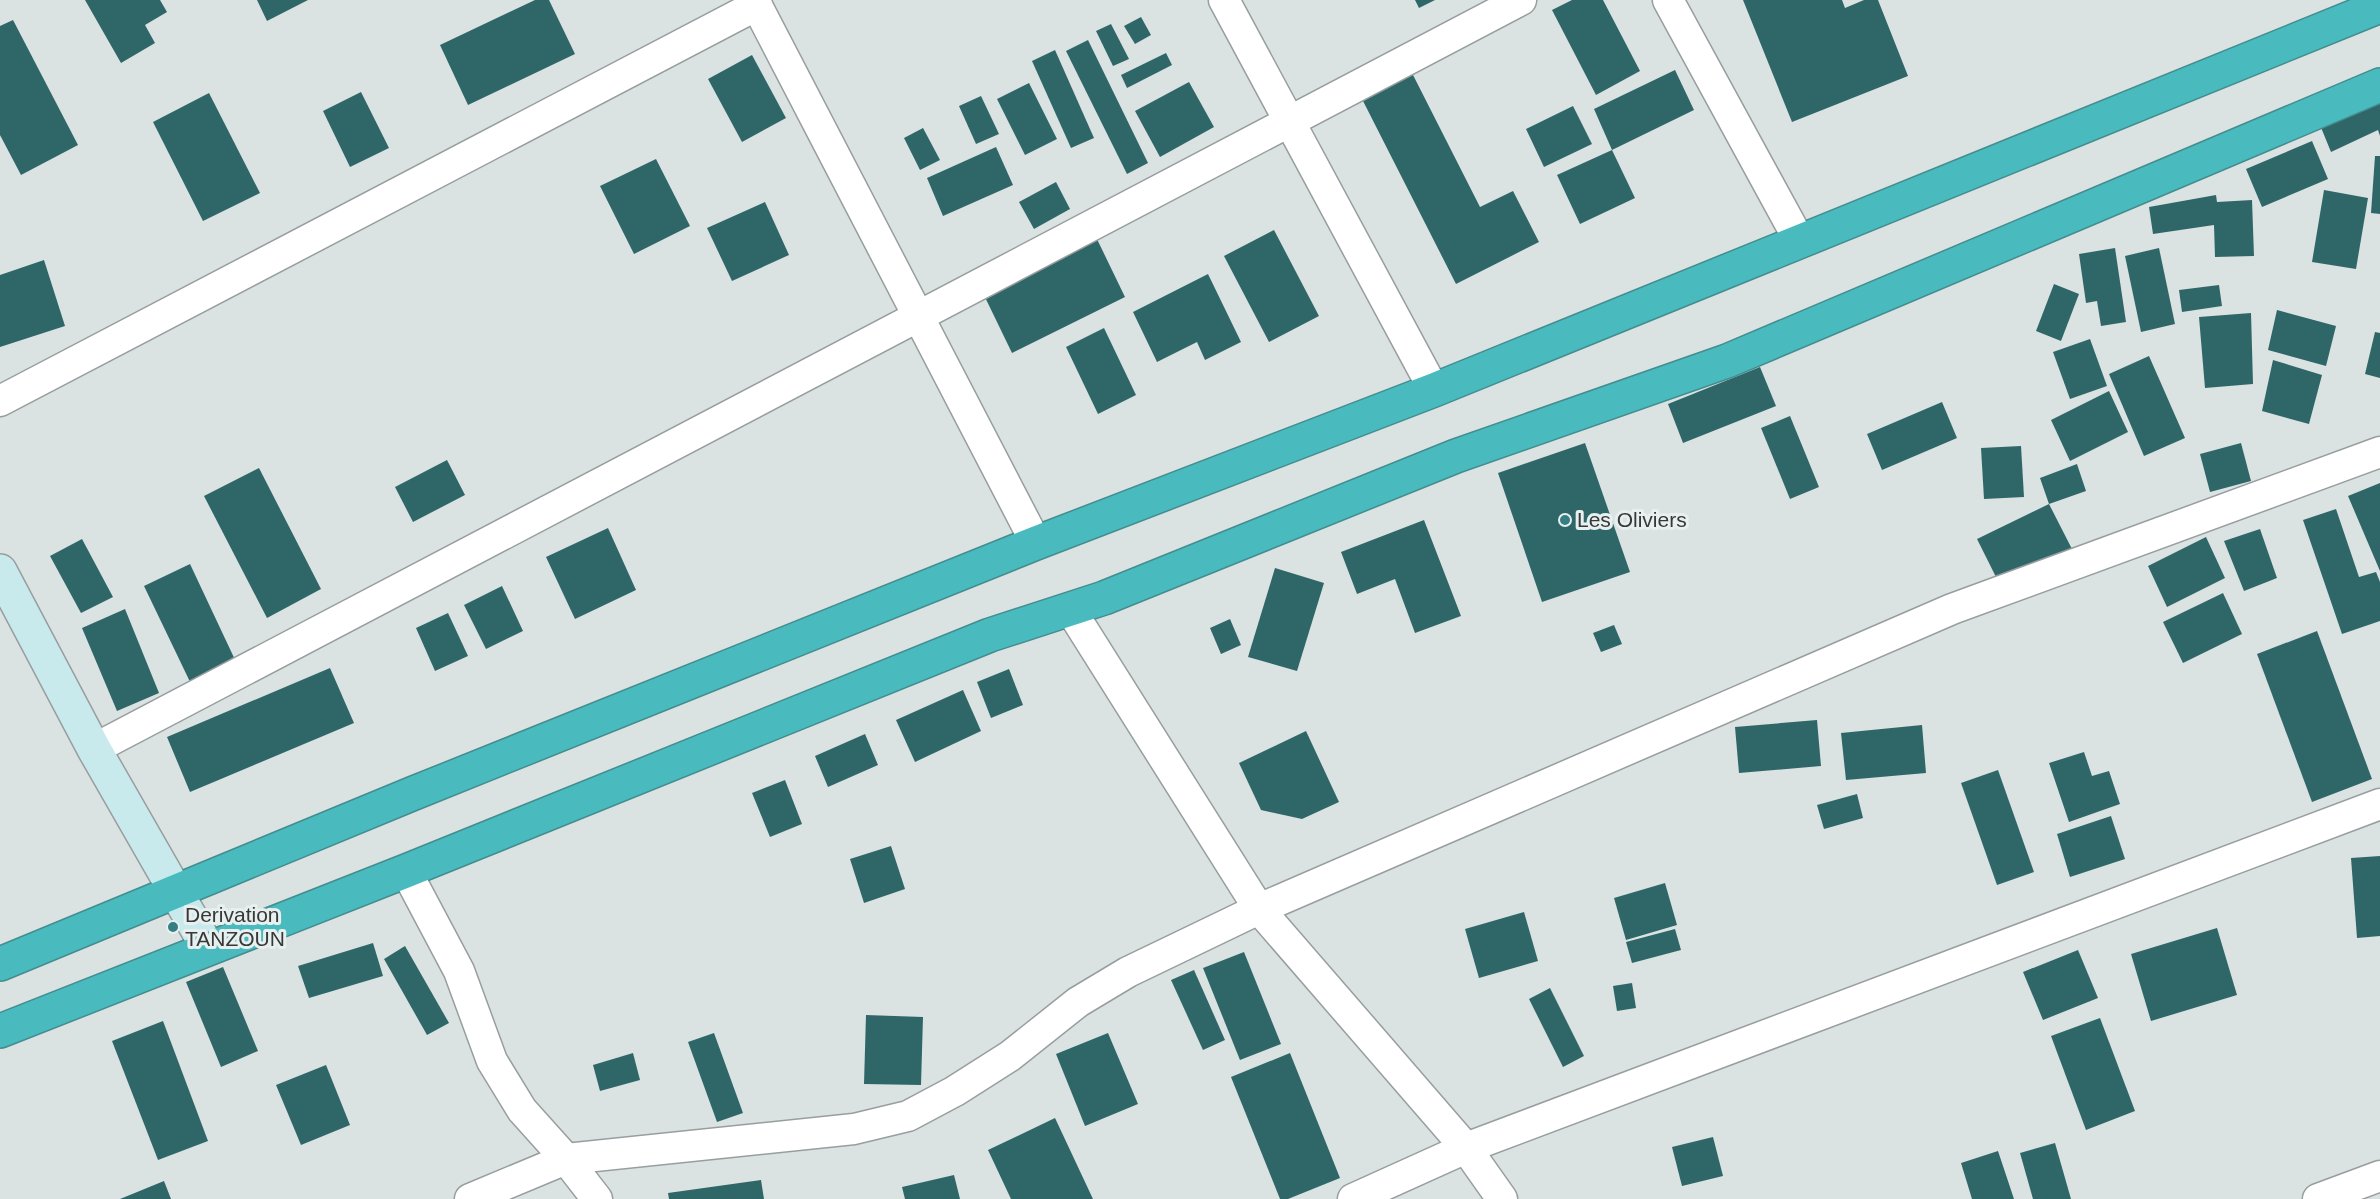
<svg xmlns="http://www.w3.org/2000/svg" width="2380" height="1199" viewBox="0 0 2380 1199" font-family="Arial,sans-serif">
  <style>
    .building { fill: #2f6769 }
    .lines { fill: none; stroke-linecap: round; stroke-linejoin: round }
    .street-casing { stroke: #989e9f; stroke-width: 33 }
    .secondary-casing { stroke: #989e9f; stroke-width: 36 }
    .highway-casing { stroke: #438d8f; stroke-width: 36 }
    .street { stroke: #fff; stroke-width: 30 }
    .secondary { stroke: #c8eaec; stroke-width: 33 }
    .highway { stroke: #49babe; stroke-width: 33 }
    .poi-dot { fill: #357e81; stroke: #e8efef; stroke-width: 2 }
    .labels { text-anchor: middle; stroke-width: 6; stroke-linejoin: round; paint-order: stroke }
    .poi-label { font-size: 21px; fill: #373939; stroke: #e8efef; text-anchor: start }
  </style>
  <rect width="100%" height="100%" fill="#dbe2e2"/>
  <g class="building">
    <polygon points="85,0 160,0 167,12 145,25 155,43 121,63"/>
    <polygon points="257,0 308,0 267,21"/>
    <polygon points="535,0 549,0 575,54 468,105 440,45"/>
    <polygon points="1415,0 1435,0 1419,8"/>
    <polygon points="1572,0 1603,0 1640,71 1596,95 1552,10"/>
    <polygon points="1743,0 1842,0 1845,8 1864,0 1878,0 1908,76 1792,122"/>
    <polygon points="1141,17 1151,35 1135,44 1124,26"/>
    <polygon points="13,20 78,145 21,175 0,135 0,26"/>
    <polygon points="1111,24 1129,59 1113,66 1096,31"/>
    <polygon points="1088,40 1148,163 1127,174 1066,51"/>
    <polygon points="1055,50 1094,138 1071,148 1032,61"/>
    <polygon points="1166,53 1172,65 1127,88 1121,75"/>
    <polygon points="752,55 786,118 742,142 708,79"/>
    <polygon points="1675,70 1694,110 1612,150 1594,109"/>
    <polygon points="1412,73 1480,207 1513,191 1539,242 1456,284 1362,99"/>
    <polygon points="1189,82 1214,127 1160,157 1135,111"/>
    <polygon points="1029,83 1057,139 1025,155 997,99"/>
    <polygon points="361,92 389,148 350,167 323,111"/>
    <polygon points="209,93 260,193 203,221 153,122"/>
    <polygon points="2380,95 2380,136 2378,130 2331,152 2320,125"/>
    <polygon points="981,96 999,134 976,144 959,106"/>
    <polygon points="1573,106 1592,144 1544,167 1526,129"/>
    <polygon points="923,128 940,160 920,170 904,138"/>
    <polygon points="2312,141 2328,179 2262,207 2246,169"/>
    <polygon points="996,147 1013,185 943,216 927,178"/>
    <polygon points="1612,150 1635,198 1580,224 1557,175"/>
    <polygon points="2375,156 2380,156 2380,214 2371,213"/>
    <polygon points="656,159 690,226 634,254 600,186"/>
    <polygon points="1056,182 1070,209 1034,229 1019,202"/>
    <polygon points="2324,190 2368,198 2356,269 2312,262"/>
    <polygon points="2216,195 2217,202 2252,200 2254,256 2215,257 2214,225 2153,234 2149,207"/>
    <polygon points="765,202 789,255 732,281 707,228"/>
    <polygon points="1274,230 1319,316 1269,342 1224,256"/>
    <polygon points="1095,235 1125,297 1012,353 982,291"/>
    <polygon points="2115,248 2126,322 2101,326 2097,301 2086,303 2079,254"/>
    <polygon points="2159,248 2175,324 2141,332 2125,256"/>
    <polygon points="44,260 65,326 0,347 0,275"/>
    <polygon points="1208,274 1241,342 1205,360 1197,342 1157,362 1133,312"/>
    <polygon points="2054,284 2079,294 2061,341 2036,331"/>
    <polygon points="2219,285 2222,306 2182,312 2179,290"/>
    <polygon points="2277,310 2336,326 2326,366 2268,350"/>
    <polygon points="2251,313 2253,384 2205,388 2199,317"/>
    <polygon points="1104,328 1136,395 1098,414 1066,347"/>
    <polygon points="2375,332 2380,333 2380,378 2365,374"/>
    <polygon points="2090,339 2107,386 2070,399 2053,352"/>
    <polygon points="2149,356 2185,438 2144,456 2109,374"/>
    <polygon points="2273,360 2322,375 2309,424 2262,411"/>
    <polygon points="1760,367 1776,406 1683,443 1668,404"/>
    <polygon points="2109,391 2128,432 2070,461 2051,420"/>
    <polygon points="1942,402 1957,438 1882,470 1867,434"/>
    <polygon points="1790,416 1819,487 1790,499 1761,428"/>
    <polygon points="1585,443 1630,572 1542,602 1498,473"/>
    <polygon points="2241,443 2251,481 2210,492 2200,454"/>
    <polygon points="2021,446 2024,497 1984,499 1981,448"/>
    <polygon points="447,460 465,495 413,522 395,487"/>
    <polygon points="2077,464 2086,491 2049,504 2072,549 2000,585 1977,539 2049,504 2040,478"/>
    <polygon points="259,468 321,589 267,618 204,496"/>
    <polygon points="2380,483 2380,571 2348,496"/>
    <polygon points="2336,509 2359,577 2376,572 2380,582 2380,621 2342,634 2303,520"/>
    <polygon points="1424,520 1461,616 1415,633 1395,579 1357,594 1341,552"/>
    <polygon points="608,528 636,590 575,619 546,557"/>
    <polygon points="2260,529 2277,578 2244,591 2224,541"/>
    <polygon points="2206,537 2225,578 2167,607 2148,566"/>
    <polygon points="82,539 113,597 81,613 50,556"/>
    <polygon points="190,564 237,664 192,686 144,586"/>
    <polygon points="1275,568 1324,583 1297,671 1248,657"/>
    <polygon points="502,586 523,631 486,649 464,605"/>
    <polygon points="2223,593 2242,634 2183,663 2163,622"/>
    <polygon points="125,609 159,693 117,711 82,628"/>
    <polygon points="448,613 468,656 435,671 416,628"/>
    <polygon points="1230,619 1241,645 1221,654 1210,628"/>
    <polygon points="1614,625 1622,644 1601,652 1593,633"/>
    <polygon points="2317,631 2372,779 2312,802 2257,654"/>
    <polygon points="330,668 354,723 190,792 167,737"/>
    <polygon points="1009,669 1023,705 991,718 977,682"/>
    <polygon points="963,690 981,731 915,762 896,720"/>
    <polygon points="1817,720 1821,766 1739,773 1735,727"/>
    <polygon points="1922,725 1926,773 1846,780 1841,733"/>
    <polygon points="1306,731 1339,802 1302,819 1261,810 1239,763"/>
    <polygon points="865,734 878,765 828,787 815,756"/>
    <polygon points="2084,752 2092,776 2109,771 2120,804 2069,822 2049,763"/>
    <polygon points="1998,770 2034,872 1997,885 1961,783"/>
    <polygon points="785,780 802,824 770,837 752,793"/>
    <polygon points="1857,794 1863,818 1824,829 1817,805"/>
    <polygon points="2111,816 2125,859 2070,877 2057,834"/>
    <polygon points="891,846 905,889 864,903 850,859"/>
    <polygon points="2380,856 2380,936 2357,938 2351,858"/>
    <polygon points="1665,883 1677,925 1626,940 1614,898"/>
    <polygon points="1524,912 1538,961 1479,978 1465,929"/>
    <polygon points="2217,928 2237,995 2151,1021 2131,954"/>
    <polygon points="1675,929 1681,950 1632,963 1626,942"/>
    <polygon points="373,943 383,976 309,998 298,966"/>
    <polygon points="405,946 449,1023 427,1035 384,959"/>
    <polygon points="2078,950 2098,998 2043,1020 2023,972"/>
    <polygon points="1244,952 1281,1044 1240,1060 1203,968"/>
    <polygon points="223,967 258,1051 221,1067 186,982"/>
    <polygon points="1194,970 1225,1040 1203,1050 1171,980"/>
    <polygon points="1632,983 1636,1008 1617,1011 1613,986"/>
    <polygon points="1550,988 1584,1056 1563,1067 1529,999"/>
    <polygon points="866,1015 923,1017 921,1085 864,1084"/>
    <polygon points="2100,1018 2135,1111 2086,1130 2051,1036"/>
    <polygon points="163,1021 208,1141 158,1160 112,1041"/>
    <polygon points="714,1033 743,1113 717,1122 688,1042"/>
    <polygon points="1108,1033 1138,1104 1085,1126 1056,1054"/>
    <polygon points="633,1053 640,1080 600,1091 593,1065"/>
    <polygon points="1290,1053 1340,1178 1288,1199 1280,1199 1231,1077"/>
    <polygon points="326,1065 350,1125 301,1145 276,1085"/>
    <polygon points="1055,1118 1093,1199 1011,1199 988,1150"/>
    <polygon points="1713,1137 1723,1176 1682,1186 1672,1147"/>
    <polygon points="2055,1143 2071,1199 2033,1199 2020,1153"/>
    <polygon points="1998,1151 2014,1199 1972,1199 1961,1163"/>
    <polygon points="954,1175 960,1199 905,1199 902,1187"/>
    <polygon points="761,1180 764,1199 669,1199 668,1193"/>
    <polygon points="164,1181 171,1199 120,1199"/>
  </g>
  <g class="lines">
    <g class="street-casing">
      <g id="street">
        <polyline points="754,0 1036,543"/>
        <polyline points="1224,0 1434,390"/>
        <polyline points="1668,0 1799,240"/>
        <polyline points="0,401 757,5"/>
        <polyline points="1070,609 1259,909 1466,1148 1502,1199"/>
        <polyline points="94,749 1521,0"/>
        <polyline points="406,871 459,971 492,1061 522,1110 566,1159 597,1199"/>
        <polyline points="470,1199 566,1159 854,1129 908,1116 955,1091 1010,1056 1078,1002 1128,972 1259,909 1952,609 2380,452"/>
        <polyline points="1353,1199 1466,1148 2380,804"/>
        <polyline points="2318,1199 2380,1176"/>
      </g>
    </g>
    <g class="secondary-casing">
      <polyline id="secondary" points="0,571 94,749 208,948"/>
    </g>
    <g class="highway-casing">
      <g id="highway">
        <polyline points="0,964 414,793 1036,543 1434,390 2380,6"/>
        <polyline points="0,1031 406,871 990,635 1104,598 1456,456 1727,361 2380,85"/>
      </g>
    </g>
    <use href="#street" class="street"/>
    <use href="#secondary" class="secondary"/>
    <use href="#highway" class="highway"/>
  </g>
  <g class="poi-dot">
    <circle cx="1565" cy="520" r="6"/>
    <circle cx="173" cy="927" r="6"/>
  </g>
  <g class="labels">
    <g class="poi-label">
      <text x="1577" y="527">Les Oliviers</text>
      <text x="185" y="922">Derivation<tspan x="185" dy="24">TANZOUN</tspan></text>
    </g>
  </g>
</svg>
